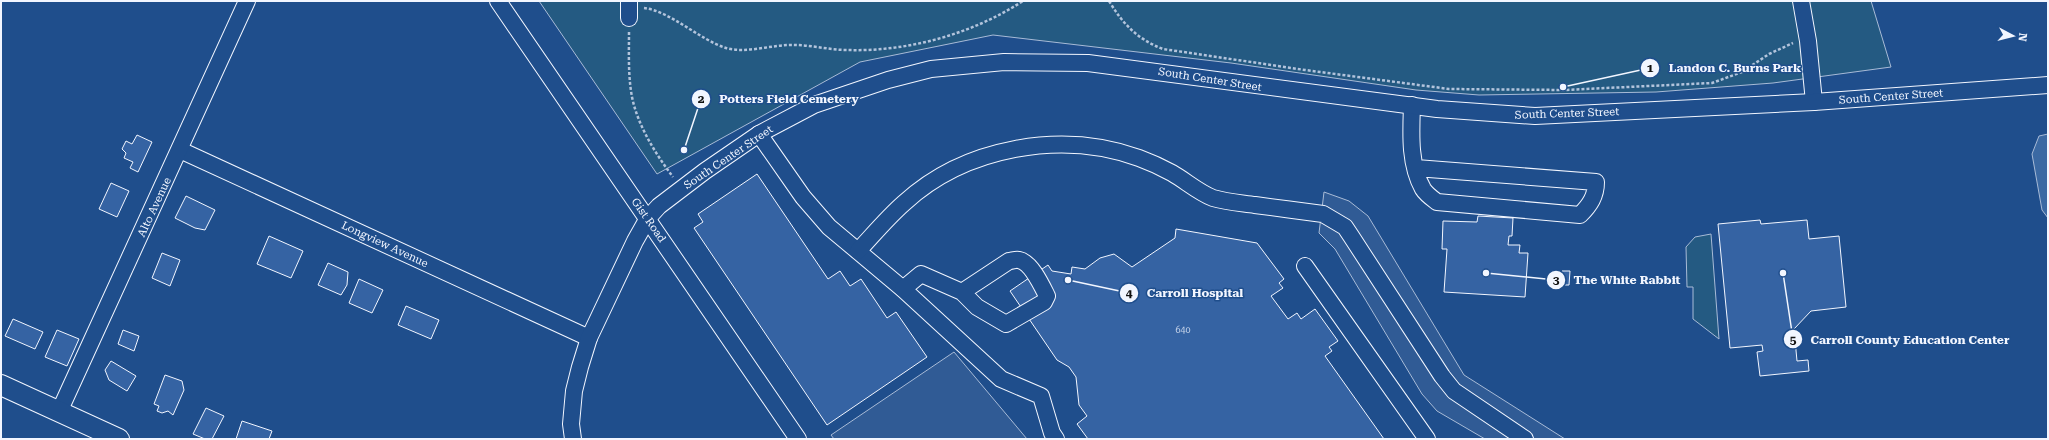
<svg xmlns="http://www.w3.org/2000/svg" width="2049" height="440" viewBox="0 0 2049 440" font-family="'Roboto Serif',serif">
  <style>
    .green { fill: #245a82; stroke: #a8bbd7 }
    .parking { fill: #305b95; stroke: #a8bbd7 }
    .water { fill: #3b69a3; stroke: #a8bbd7 }
    .building { fill: #3563a3; stroke: #f2f6ff }
    .lines { fill: none; stroke-linecap: round; stroke-linejoin: round }
    .minor-casing { stroke: #f2f6ff; stroke-width: 18 }
    .major-casing { stroke: #f2f6ff; stroke-width: 22 }
    .path { stroke: #b3c4dc; stroke-width: 2.5; stroke-dasharray: 3 2; stroke-linecap: butt }
    .minor { stroke: #1f4e8c; stroke-width: 16 }
    .major { stroke: #1f4e8c; stroke-width: 20 }
    .labels { text-anchor: middle; stroke-width: 3; stroke-linejoin: round; paint-order: stroke }
    .number-label { font-size: 9px; fill: #c3d1e8 }
    .street-label { font-size: 11px; fill: #f2f6ff; stroke: #1f4e8c }
    .leader { fill: none; stroke: #f2f6ff; stroke-width: 1.5 }
    .callout-dot { fill: #f2f6ff; stroke: #1f4e8c; stroke-width: 1.5 }
    .mark-label { font-size: 12px; text-anchor: middle; font-weight: bold; fill: #111 }
    .callout-label { font-size: 12px; text-anchor: middle; font-weight: bold; fill: #f2f6ff; stroke: #1f4e8c; stroke-width: 3; stroke-linejoin: round; paint-order: stroke }
  </style>
  <rect width="100%" height="100%" fill="#1f4e8c"/>
  <g class="green">
    <polygon points="539,1 1871,1 1891,67 1773,83 1656,92 1479,95 1416,90 1231,63 993,35 860,62 657,174"/>
    <polygon points="1711,234 1719,339 1693,319 1693,287 1687,287 1686,247 1695,237"/>
  </g>
  <g class="parking">
    <polygon points="1324,192 1349,201 1368,216 1464,375 1565,439 1485,439 1437,411 1422,394 1335,249 1319,233"/>
    <polygon points="954,352 1027,439 834,439 831,435"/>
  </g>
  <polygon class="water" points="2048,134 2048,218 2042,210 2032,154 2039,136"/>
  <g class="building">
    <polygon points="137,135 152,142 138,172 130,168 133,162 124,158 126,153 122,149 126,141 132,144"/>
    <polygon points="757,174 828,279 840,271 850,286 861,279 887,318 896,312 927,357 827,425 694,228 703,222 698,214"/>
    <polygon points="111,183 129,191 117,217 99,209"/>
    <polygon points="186,196 215,210 205,230 195,228 175,218"/>
    <polygon points="1478,216 1513,218 1512,236 1509,236 1508,245 1520,245 1519,253 1528,253 1525,297 1444,292 1447,249 1442,249 1443,221 1477,222"/>
    <polygon points="1760,220 1761,224 1807,220 1809,239 1839,236 1846,307 1811,311 1794,329 1797,361 1808,360 1809,371 1760,376 1757,352 1763,351 1762,345 1730,348 1718,224"/>
    <polygon points="1176,229 1257,243 1284,279 1279,283 1283,288 1271,296 1288,319 1297,313 1301,319 1315,309 1338,341 1329,347 1332,351 1325,356 1384,439 1088,439 1077,424 1087,416 1079,405 1076,377 1069,367 1057,360 1010,291 1048,265 1052,271 1071,274 1072,267 1085,269 1100,258 1114,254 1132,267 1175,238"/>
    <polygon points="269,236 303,251 291,278 257,264"/>
    <polygon points="162,253 180,260 170,286 152,278"/>
    <polygon points="328,263 348,272 347,285 341,295 318,285"/>
    <polygon points="1562,271 1570,271 1569,285 1561,285"/>
    <polygon points="359,279 383,290 372,313 349,303"/>
    <polygon points="406,306 439,320 431,339 398,325"/>
    <polygon points="13,319 43,332 35,349 5,336"/>
    <polygon points="57,330 79,339 67,366 45,357"/>
    <polygon points="123,330 139,336 134,351 118,344"/>
    <polygon points="111,361 136,376 127,391 109,380 105,370"/>
    <polygon points="165,375 182,381 184,390 173,415 168,411 162,413 157,411 159,406 154,404"/>
    <polygon points="206,408 224,416 212,439 205,439 193,434"/>
    <polygon points="242,421 272,431 269,439 236,439"/>
  </g>
  <g class="lines">
    <g class="minor-casing">
      <g id="minor">
        <polyline points="498,1 798,439"/>
        <polyline points="629,1 629,18"/>
        <polyline points="1801,1 1808,41 1814,102"/>
        <path d="M1412,105c-1,28 -3,59 11,84 3,5 10,10 14,13l143,13c10,-10 16,-19 16,-33l-180,-14"/>
        <polyline points="759,134 803,197 829,227 903,289 1001,379 1041,396 1052,433 1056,439"/>
        <polyline points="180,150 589,338"/>
        <path d="M858,251c15,-16 29,-33 46,-48 61,-56 157,-73 235,-45 11,4 22,9 33,15 14,8 26,19 41,25 13,4 28,5 42,7 23,3 45,6 68,9l22,13 6,9 91,140 12,15 71,48"/>
        <polyline points="1305,266 1427,439"/>
        <path d="M903,289l18,-15 41,18 15,15 29,17 38,-22 3,-6c-5,-10 -16,-34 -28,-36 -3,-1 -7,1 -10,1l-47,31"/>
        <polyline points="59,412 247,1"/>
        <polyline points="573,439 571,424 574,391 580,367 589,338 635,241 648,218 659,206 705,171 759,134 814,105 888,80 931,69 1004,62 1088,63 1437,109 1535,116 1814,102 2048,85"/>
      </g>
    </g>
    <g class="major-casing">
      <polyline id="major" points="1,385 119,439"/>
    </g>
    <g class="path">
      <path d="M1109,1c14,23 28,38 54,48l142,21 144,19 115,1 148,-7 30,-11 27,-18 24,-11"/>
      <path d="M644,8c26,3 56,32 82,40 21,6 47,-4 69,-3 17,0 34,5 52,5 61,2 125,-16 176,-49"/>
      <path d="M629,32c0,22 -1,44 3,65 6,29 23,56 41,80"/>
    </g>
    <use href="#minor" class="minor"/>
    <use href="#major" class="major"/>
  </g>
  <g class="labels">
    <g class="number-label">
      <text x="1183" y="333">640</text>
    </g>
    <g class="street-label">
      <text transform="translate(1210 79) rotate(9)" y="4">South Center Street</text>
      <text transform="translate(1891 96) rotate(-4)" y="4">South Center Street</text>
      <text transform="translate(1567 113) rotate(-2)" y="4">South Center Street</text>
      <text transform="translate(728 157) rotate(-34)" y="4">South Center Street</text>
      <text transform="translate(154 207) rotate(-65)" y="4">Alto Avenue</text>
      <text transform="translate(649 220) rotate(55)" y="4">Gist Road</text>
      <text transform="translate(385 244) rotate(25)" y="4">Longview Avenue</text>
    </g>
  </g>
  <path class="leader" d="M1563 87L1650 68M684 150L701 99M1486 273L1556 280M1068 280L1129 293M1783 273L1793 339"/>
  <g class="callout-dot">
    <circle cx="1563" cy="87" r="4"/>
    <circle cx="684" cy="150" r="4"/>
    <circle cx="1486" cy="273" r="4"/>
    <circle cx="1068" cy="280" r="4"/>
    <circle cx="1783" cy="273" r="4"/>
    <circle cx="1650" cy="68" r="10"/>
    <circle cx="701" cy="99" r="10"/>
    <circle cx="1556" cy="280" r="10"/>
    <circle cx="1129" cy="293" r="10"/>
    <circle cx="1793" cy="339" r="10"/>
  </g>
  <g class="mark-label">
    <text x="1650" y="72">1</text>
    <text x="701" y="103">2</text>
    <text x="1556" y="284">3</text>
    <text x="1129" y="297">4</text>
    <text x="1793" y="344">5</text>
  </g>
  <g class="callout-label">
    <text x="1735" y="72">Landon C. Burns Park</text>
    <text x="789" y="103">Potters Field Cemetery</text>
    <text x="1627" y="284">The White Rabbit</text>
    <text x="1195" y="297">Carroll Hospital</text>
    <text x="1910" y="344">Carroll County Education Center</text>
  </g>
  <rect width="2049" height="440" fill="none" stroke="#f2f6ff" stroke-width="4"/>
  <g transform="translate(2013 36) rotate(97)" stroke="#1f4e8c" stroke-width="3" paint-order="stroke">
  <path d="M0-3L7 15L0 10L-7 15Z" fill="#f2f6ff"/>
  <text y="-6" font-size="11" font-weight="bold" text-anchor="middle" fill="#f2f6ff">N</text>
  </g>
</svg>
